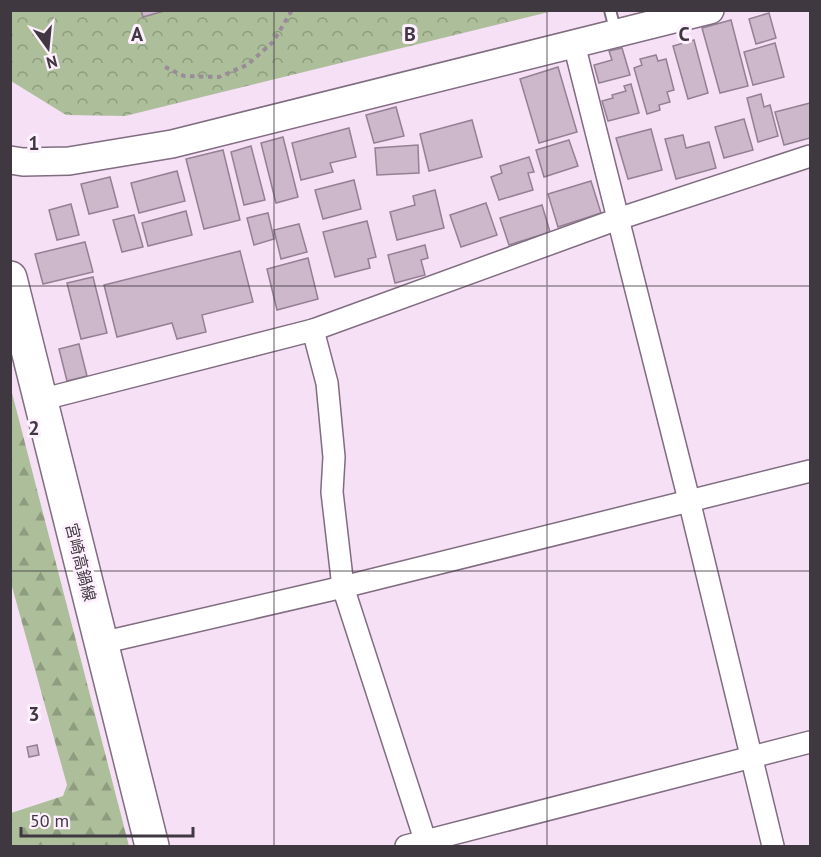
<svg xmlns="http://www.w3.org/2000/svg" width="821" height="857" viewBox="0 0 821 857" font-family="'PT Sans','Noto Sans JP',sans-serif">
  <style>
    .forest { fill: url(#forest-firs) }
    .park { fill: url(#park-crowns) }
    .building { fill: #ccb7cb; stroke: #948094; stroke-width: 1.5 }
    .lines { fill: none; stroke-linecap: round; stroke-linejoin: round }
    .service-casing { stroke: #806d80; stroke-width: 14 }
    .minor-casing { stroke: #806d80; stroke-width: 24 }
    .tertiary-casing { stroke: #806d80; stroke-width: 30 }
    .primary-casing { stroke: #806d80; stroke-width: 36 }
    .path { stroke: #9a8b9a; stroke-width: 4; stroke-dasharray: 4.5 4.5; stroke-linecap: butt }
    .service { stroke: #fff; stroke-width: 10 }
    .minor { stroke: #fff; stroke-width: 21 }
    .tertiary { stroke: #fff; stroke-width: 27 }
    .primary { stroke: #fff; stroke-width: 33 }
    .grid { fill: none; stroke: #403840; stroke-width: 1.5; stroke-opacity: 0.55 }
    .labels { text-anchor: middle; stroke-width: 6; stroke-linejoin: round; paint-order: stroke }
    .street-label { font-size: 16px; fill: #403840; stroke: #fef0fe }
    .grid-label { font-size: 20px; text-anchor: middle; font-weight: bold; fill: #403840; stroke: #fef0fe; stroke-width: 6; stroke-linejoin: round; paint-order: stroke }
  </style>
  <defs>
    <pattern id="forest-firs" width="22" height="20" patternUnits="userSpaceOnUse" patternTransform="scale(1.5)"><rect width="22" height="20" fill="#adbf9a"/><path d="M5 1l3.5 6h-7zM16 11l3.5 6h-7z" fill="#8e9c7f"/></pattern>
    <pattern id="park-crowns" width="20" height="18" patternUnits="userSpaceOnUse" patternTransform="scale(1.5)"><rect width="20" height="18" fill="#adbf9a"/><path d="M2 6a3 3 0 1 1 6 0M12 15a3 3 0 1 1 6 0" fill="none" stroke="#8e9c7f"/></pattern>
  </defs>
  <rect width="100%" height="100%" fill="#f6e0f6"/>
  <polygon class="forest" points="11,389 129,846 11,846 11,813 63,796 67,785 11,583"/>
  <polygon class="park" points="10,11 553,11 125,116 66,115 11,81"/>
  <g class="building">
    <polygon points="141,10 168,10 143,17"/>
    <polygon points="769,13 776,38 756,44 749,19"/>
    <polygon points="731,20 748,86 720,93 702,28"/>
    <polygon points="694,40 708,93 688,99 673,46"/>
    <polygon points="775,43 784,77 753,85 744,52"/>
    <polygon points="622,48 630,75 599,83 594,65 612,60 609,51"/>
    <polygon points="656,55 658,61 666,59 674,90 667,92 670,102 659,105 660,110 647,114 634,68 642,65 640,59"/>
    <polygon points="558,67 577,132 539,143 520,79"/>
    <polygon points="631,84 639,113 608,121 602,101 613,98 612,95 626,91 624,86"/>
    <polygon points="761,94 764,107 770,105 778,136 758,142 747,98"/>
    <polygon points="810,103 810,138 784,145 775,112"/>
    <polygon points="396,107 404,136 374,143 366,115"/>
    <polygon points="744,119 753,150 724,158 715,127"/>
    <polygon points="472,120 482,157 429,171 420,134"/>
    <polygon points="349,128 356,157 330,163 333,172 301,180 292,143"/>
    <polygon points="651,129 662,170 628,179 616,138"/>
    <polygon points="683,135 686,148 709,142 716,168 676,179 665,139"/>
    <polygon points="283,137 298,197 276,203 261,143"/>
    <polygon points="569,140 578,166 544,177 536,150"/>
    <polygon points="418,145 419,173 377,175 375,148"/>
    <polygon points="251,146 265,200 244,205 231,152"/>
    <polygon points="223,150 240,220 204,229 186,159"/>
    <polygon points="529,157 534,172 528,173 533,190 499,200 491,177 502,173 500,166"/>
    <polygon points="177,171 185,201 139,213 131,183"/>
    <polygon points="110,177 118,207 89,214 81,184"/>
    <polygon points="354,180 361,209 323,219 315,190"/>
    <polygon points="591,181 601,213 558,227 548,194"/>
    <polygon points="435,190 444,228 397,240 390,212 415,205 413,196"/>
    <polygon points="486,203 497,235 461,247 450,215"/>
    <polygon points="71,204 79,235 57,240 49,210"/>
    <polygon points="542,205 550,232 509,245 500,218"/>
    <polygon points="186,211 192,235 148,246 142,223"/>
    <polygon points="268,213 274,239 254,245 247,218"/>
    <polygon points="134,215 143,247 122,252 113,220"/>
    <polygon points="367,221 376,257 368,259 370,268 335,277 323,232"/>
    <polygon points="299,224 307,252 281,259 274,230"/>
    <polygon points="85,242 93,272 43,284 35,254"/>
    <polygon points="425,245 428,258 421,260 425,275 395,283 388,255"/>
    <polygon points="240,251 253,302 202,315 206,332 177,339 172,323 117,337 104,285"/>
    <polygon points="308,258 318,299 277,310 267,269"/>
    <polygon points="93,277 107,333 81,339 67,283"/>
    <polygon points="79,344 87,376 67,381 59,349"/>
    <polygon points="37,745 39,755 29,757 27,747"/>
  </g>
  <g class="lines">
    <g class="service-casing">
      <polyline id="service" points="610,10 616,33"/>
    </g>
    <g class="minor-casing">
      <g id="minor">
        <polyline points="574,44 689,500 773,846"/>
        <polyline points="313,330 327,383 334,457 332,492 343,587 427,846"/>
        <polyline points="40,400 313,330 618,219 810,156"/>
        <polyline points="101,643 343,587 810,471"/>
        <polyline points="406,846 810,742"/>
      </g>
    </g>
    <g class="tertiary-casing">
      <polyline id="tertiary" points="10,160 23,162 69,161 172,144 710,10"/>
    </g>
    <g class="primary-casing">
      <polyline id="primary" points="10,278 152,846"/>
    </g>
    <polyline class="path" points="165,67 184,76 219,77 247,65 273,42 292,10"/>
    <use href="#service" class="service"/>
    <use href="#minor" class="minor"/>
    <use href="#tertiary" class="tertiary"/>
    <use href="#primary" class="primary"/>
  </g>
  <path class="grid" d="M274,10v836M547,10v836M10,286h800M10,571h800"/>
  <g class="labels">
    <g class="street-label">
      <text transform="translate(81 562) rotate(76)" y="6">宮崎高鍋線</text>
    </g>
  </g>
  <g class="grid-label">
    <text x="137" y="41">A</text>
    <text x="410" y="41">B</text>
    <text x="684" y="41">C</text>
    <text x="34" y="150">1</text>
    <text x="34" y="435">2</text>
    <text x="34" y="721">3</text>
  </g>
  <rect width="821" height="857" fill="none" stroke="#403840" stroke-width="24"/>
  <g transform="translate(48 48) rotate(165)" stroke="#fef0fe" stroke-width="4.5" paint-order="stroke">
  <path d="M0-4.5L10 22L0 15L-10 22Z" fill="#403840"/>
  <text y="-9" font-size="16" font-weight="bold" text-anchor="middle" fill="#403840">N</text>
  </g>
  <path d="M21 827v9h172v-9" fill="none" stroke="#403840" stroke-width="3"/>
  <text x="30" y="827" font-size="18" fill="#403840" stroke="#fef0fe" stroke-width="4.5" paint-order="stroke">50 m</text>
</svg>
